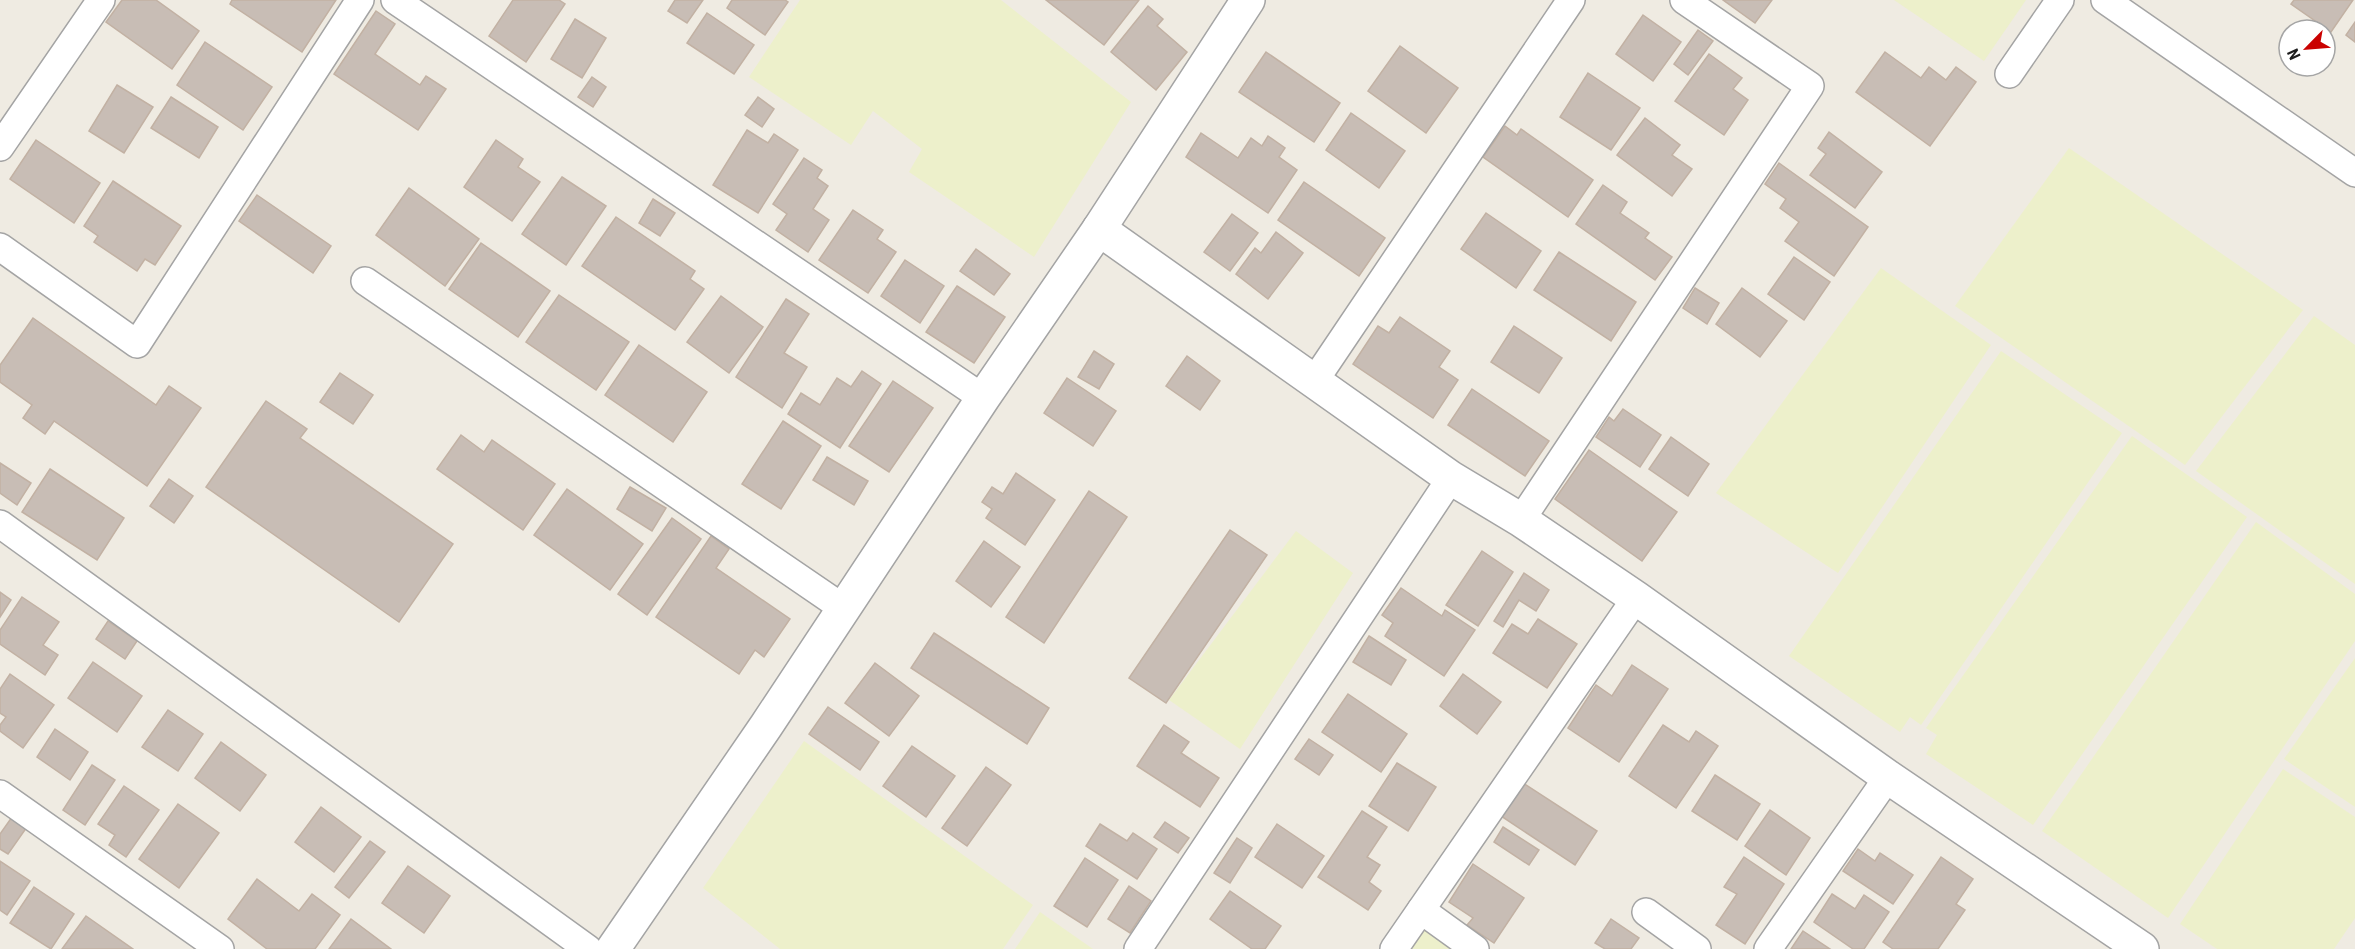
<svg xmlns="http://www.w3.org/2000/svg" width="2355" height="949" viewBox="0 0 2355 949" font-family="'Roboto Condensed',sans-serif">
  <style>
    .farmland { fill: #edf0cb }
    .building { fill: #c8bdb5; stroke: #c2b1a3; stroke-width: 1.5 }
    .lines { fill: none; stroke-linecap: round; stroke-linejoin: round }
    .minor-casing { stroke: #a4a4a4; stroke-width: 30 }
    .tertiary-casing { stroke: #a4a4a4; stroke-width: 36 }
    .minor { stroke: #fff; stroke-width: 27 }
    .tertiary { stroke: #fff; stroke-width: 33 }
  </style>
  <rect width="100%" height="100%" fill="#efebe2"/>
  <g class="farmland">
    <polygon points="800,0 1001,0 1131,102 1034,257 909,172 922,149 873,111 851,145 749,77"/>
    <polygon points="1894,0 2026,0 1984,61"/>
    <polygon points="2069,148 2303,310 2185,465 1955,306"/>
    <polygon points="1881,268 1991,345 1838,573 1716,493"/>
    <polygon points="2314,316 2355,345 2355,584 2196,471"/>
    <polygon points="2001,351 2122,433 1921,725 1910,717 1900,732 1789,656"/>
    <polygon points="2132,436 2247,517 2033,825 1926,754 1937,735 1926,728"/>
    <polygon points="2256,522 2355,594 2355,641 2168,918 2042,831"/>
    <polygon points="1296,531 1353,573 1240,749 1169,700"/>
    <polygon points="2355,658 2355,807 2284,759"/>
    <polygon points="804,741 1033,905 1003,949 780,949 703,888"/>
    <polygon points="2283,769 2355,817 2355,918 2334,949 2217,949 2180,924"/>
    <polygon points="1040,912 1093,949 1015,949"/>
    <polygon points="1427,927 1458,949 1411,949"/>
  </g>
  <g class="building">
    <polygon points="122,0 156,0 199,31 172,69 106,22"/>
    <polygon points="232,0 336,0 302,52 230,4"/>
    <polygon points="513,0 559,0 565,4 526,62 489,36"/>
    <polygon points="675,0 703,0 687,23 668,11"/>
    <polygon points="732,0 785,0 788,2 765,35 727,8"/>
    <polygon points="1046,0 1139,0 1104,45"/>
    <polygon points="1723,0 1772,0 1755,23"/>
    <polygon points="2294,0 2353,0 2331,32 2291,4"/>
    <polygon points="1148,6 1163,19 1157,26 1187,52 1156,90 1111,52"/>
    <polygon points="376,11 395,24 375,54 420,85 426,76 446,89 418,130 334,74"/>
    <polygon points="707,13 754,45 734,74 687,43"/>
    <polygon points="1643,15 1681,42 1653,81 1616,54"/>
    <polygon points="575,19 606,38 582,78 551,59"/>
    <polygon points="2355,22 2355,42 2346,35"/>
    <polygon points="1698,30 1713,41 1688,75 1674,64"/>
    <polygon points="205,42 272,87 243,130 177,85"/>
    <polygon points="1400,46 1458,88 1426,133 1368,91"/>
    <polygon points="1266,52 1340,103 1314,142 1239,92"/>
    <polygon points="1885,52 1921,78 1929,67 1946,80 1956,67 1976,82 1930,146 1856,92"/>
    <polygon points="1709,54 1742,78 1733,89 1748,100 1724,135 1675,101"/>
    <polygon points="1588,73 1640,108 1611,150 1560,117"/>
    <polygon points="592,77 606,87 593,107 578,97"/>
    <polygon points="117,85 153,107 124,153 89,131"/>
    <polygon points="171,97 218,127 199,158 151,128"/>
    <polygon points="758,97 774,109 762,127 745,115"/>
    <polygon points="1351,113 1405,151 1379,188 1326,150"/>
    <polygon points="1645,118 1680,145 1672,155 1692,169 1672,196 1617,155"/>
    <polygon points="1505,126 1517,135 1521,129 1593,180 1568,217 1483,157"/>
    <polygon points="747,130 768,143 774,134 798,150 758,213 713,185"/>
    <polygon points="1829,132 1882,172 1855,208 1810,175 1826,154 1818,148"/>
    <polygon points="1201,133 1238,158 1251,138 1262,146 1268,136 1285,148 1279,157 1297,170 1268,213 1186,157"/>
    <polygon points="36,140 100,183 74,223 10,179"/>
    <polygon points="496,140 523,159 518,167 540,182 512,221 464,187"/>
    <polygon points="804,158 822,170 817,178 828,186 813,209 829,220 808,252 776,230 787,214 773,204"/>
    <polygon points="1779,163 1868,227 1834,276 1785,241 1799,222 1780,208 1786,199 1765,184"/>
    <polygon points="562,177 606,206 566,265 522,234"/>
    <polygon points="113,181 181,226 155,265 145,259 137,271 94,242 98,236 84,226"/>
    <polygon points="1304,182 1385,238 1359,276 1278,220"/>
    <polygon points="1603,185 1627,202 1620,213 1649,233 1645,238 1672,257 1655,280 1576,224"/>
    <polygon points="409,188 479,239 445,286 376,235"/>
    <polygon points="257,195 331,246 313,273 239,221"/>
    <polygon points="653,199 675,213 660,236 639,223"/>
    <polygon points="853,210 883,230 877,239 896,252 868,293 819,260"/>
    <polygon points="1486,213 1541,251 1516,288 1461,249"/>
    <polygon points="1232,214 1258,233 1230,271 1204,252"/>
    <polygon points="616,217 695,271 690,279 704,289 675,330 582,266"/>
    <polygon points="1276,232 1303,253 1268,299 1236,274 1255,248 1261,253"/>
    <polygon points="481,243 550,291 518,337 449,289"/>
    <polygon points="976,249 1010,274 994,295 960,271"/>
    <polygon points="1559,252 1636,302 1611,341 1534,290"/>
    <polygon points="1794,257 1830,282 1804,320 1768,294"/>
    <polygon points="905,260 944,286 920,323 881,296"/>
    <polygon points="957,286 1005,317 974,363 926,332"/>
    <polygon points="1695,288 1719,303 1707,324 1683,308"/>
    <polygon points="1742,288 1787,321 1760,357 1716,324"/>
    <polygon points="559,295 629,342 596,390 526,342"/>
    <polygon points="721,296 763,327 729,373 687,342"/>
    <polygon points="786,299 809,314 784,353 807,367 782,408 736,377"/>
    <polygon points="1400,317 1450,351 1439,367 1458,380 1433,418 1353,364 1378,326 1389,333"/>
    <polygon points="33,318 156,405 169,386 201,408 147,486 54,421 45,434 23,418 32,405 0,382 0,365"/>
    <polygon points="1514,326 1562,358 1539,393 1491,362"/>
    <polygon points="639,345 707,392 673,442 605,395"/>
    <polygon points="1094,351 1114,364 1099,389 1078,377"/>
    <polygon points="1187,356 1220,381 1200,410 1166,386"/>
    <polygon points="862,371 881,384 840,448 788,414 801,393 820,405 837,378 851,387"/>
    <polygon points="340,373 373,395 353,424 320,402"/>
    <polygon points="1067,378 1116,411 1093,446 1044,413"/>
    <polygon points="893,381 933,408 889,472 849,446"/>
    <polygon points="1472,389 1549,441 1525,476 1448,425"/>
    <polygon points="266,401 307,429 300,438 453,544 399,622 206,487"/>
    <polygon points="1623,409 1661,435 1640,467 1596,437 1609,417 1614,421"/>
    <polygon points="783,421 821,446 781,509 742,484"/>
    <polygon points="461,435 484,452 492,440 555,484 523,530 437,469"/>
    <polygon points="1671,437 1709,464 1688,496 1649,469"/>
    <polygon points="1589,450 1677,512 1642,561 1555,499"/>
    <polygon points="827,457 868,481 854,505 813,480"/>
    <polygon points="0,463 31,483 17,505 0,493"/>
    <polygon points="50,469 124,518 97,560 22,512"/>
    <polygon points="1016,473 1055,500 1025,545 986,518 992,509 982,502 992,487 1003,494"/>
    <polygon points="169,479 193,496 174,523 150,506"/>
    <polygon points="630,487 666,508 652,531 617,509"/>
    <polygon points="567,489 643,544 610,590 534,535"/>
    <polygon points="1089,491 1127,517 1044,643 1006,617"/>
    <polygon points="672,518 701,539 647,615 618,594"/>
    <polygon points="1230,530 1267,555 1166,703 1129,678"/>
    <polygon points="711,536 729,549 716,568 790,619 764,657 755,650 739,674 656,617"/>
    <polygon points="984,541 1020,567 991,607 956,581"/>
    <polygon points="1482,551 1513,572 1478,626 1446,605"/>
    <polygon points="1524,573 1549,590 1536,611 1519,600 1503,627 1494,621"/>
    <polygon points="1401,588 1442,616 1445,610 1475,630 1444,676 1385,636 1393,623 1382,615"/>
    <polygon points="0,592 11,600 0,617"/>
    <polygon points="22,597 59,622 43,645 58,655 45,675 0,644 0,630"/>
    <polygon points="1538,619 1577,644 1547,688 1493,653 1512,624 1528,634"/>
    <polygon points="108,621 137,641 125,659 96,639"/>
    <polygon points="934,633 1049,708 1027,744 911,668"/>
    <polygon points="1369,636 1406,660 1391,685 1353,662"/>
    <polygon points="93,662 142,696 117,732 68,698"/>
    <polygon points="875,663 919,696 889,736 845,703"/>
    <polygon points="1632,665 1668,689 1619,762 1568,728 1596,685 1612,696"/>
    <polygon points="10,674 54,705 23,748 0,731 0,725 6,717 0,713 0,689"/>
    <polygon points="1463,674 1501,702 1477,734 1440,706"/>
    <polygon points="1348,694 1407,734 1381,772 1322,732"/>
    <polygon points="828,707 879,742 860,770 809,734"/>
    <polygon points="168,710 203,734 178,771 142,747"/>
    <polygon points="1164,725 1189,742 1181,753 1219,778 1200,807 1137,766"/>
    <polygon points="1663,725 1689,742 1696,731 1718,746 1676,808 1629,776"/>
    <polygon points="55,729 88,752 70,780 37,757"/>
    <polygon points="1309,739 1333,755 1319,775 1295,759"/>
    <polygon points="221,742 266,775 240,811 195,778"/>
    <polygon points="912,746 955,776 926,817 883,786"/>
    <polygon points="1397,763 1436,787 1408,831 1369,806"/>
    <polygon points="92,765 115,780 85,825 63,810"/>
    <polygon points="986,767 1011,785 967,846 942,828"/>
    <polygon points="1715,775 1760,804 1737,840 1692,811"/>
    <polygon points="1523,783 1597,831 1575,865 1501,816"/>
    <polygon points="124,786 159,810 126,857 109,845 115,835 98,824"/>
    <polygon points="178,804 219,833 179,888 139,859"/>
    <polygon points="321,807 361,837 334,872 295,842"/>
    <polygon points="1770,810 1810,838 1786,875 1745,846"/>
    <polygon points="1362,811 1387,827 1367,857 1380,865 1369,882 1381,891 1368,910 1318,877"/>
    <polygon points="12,817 27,827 8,854 0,849 0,834"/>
    <polygon points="1165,822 1189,838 1178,853 1154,837"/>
    <polygon points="1100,824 1127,841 1133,833 1157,849 1137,879 1086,846"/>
    <polygon points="1277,824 1324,856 1302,888 1255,857"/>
    <polygon points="1503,827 1539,850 1529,865 1494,842"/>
    <polygon points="1237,838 1252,848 1230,883 1214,873"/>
    <polygon points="370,841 385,852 349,898 335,887"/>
    <polygon points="1858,849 1875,861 1880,853 1913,875 1893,904 1843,871"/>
    <polygon points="1744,857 1784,884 1745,944 1716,925 1737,894 1724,887"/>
    <polygon points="1941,857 1973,879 1956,904 1965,910 1938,949 1893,949 1883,942"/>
    <polygon points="1085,858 1118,880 1087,927 1054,906"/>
    <polygon points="0,861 30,881 7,915 0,910"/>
    <polygon points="1473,864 1524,898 1494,943 1467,925 1473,918 1449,902"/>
    <polygon points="408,866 450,896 424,933 382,903"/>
    <polygon points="257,879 299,911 312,894 340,915 315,949 267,949 228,919"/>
    <polygon points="1129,886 1151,901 1130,933 1108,919"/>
    <polygon points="34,887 74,914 51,949 10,923"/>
    <polygon points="1230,891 1281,926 1265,949 1252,949 1210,919"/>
    <polygon points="1832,894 1855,909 1864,895 1889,912 1864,949 1853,949 1814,922"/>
    <polygon points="86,916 133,949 62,949"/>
    <polygon points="351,919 391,949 329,949"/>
    <polygon points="1611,919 1639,938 1631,949 1605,949 1595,943"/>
    <polygon points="1803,931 1830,949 1791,949"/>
  </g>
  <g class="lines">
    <g class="minor-casing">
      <g id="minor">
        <polyline points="395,0 983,398"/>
        <polyline points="2105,0 2355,173"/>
        <polyline points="2009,74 2060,0"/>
        <polyline points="0,147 101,0"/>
        <polyline points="0,247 137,344 360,0"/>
        <polyline points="365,281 843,608"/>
        <polyline points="1315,380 1571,0"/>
        <polyline points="1521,520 1810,86 1684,0"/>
        <polyline points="0,524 588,949"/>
        <polyline points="0,794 220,949"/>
        <polyline points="1421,910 1475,949"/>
        <polyline points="1646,912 1697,949"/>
        <polyline points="1138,949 1451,478"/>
        <polyline points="1394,949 1636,598"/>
        <polyline points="1768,949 1888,777"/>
      </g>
    </g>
    <g class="tertiary-casing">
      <g id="tertiary">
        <polyline points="1099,229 1451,478 1521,520 1636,598 1888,777 2142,949"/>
        <polyline points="613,949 766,726 983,398 1099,229 1248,0"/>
      </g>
    </g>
    <use href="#minor" class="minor"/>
    <use href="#tertiary" class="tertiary"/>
  </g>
  <g transform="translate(2307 48) rotate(245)"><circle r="28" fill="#ffffff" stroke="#a5a5a5" stroke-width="1.5"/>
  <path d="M0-4.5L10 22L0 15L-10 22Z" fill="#ca0100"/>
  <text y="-9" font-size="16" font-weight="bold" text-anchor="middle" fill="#1d1d1d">N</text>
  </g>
</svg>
